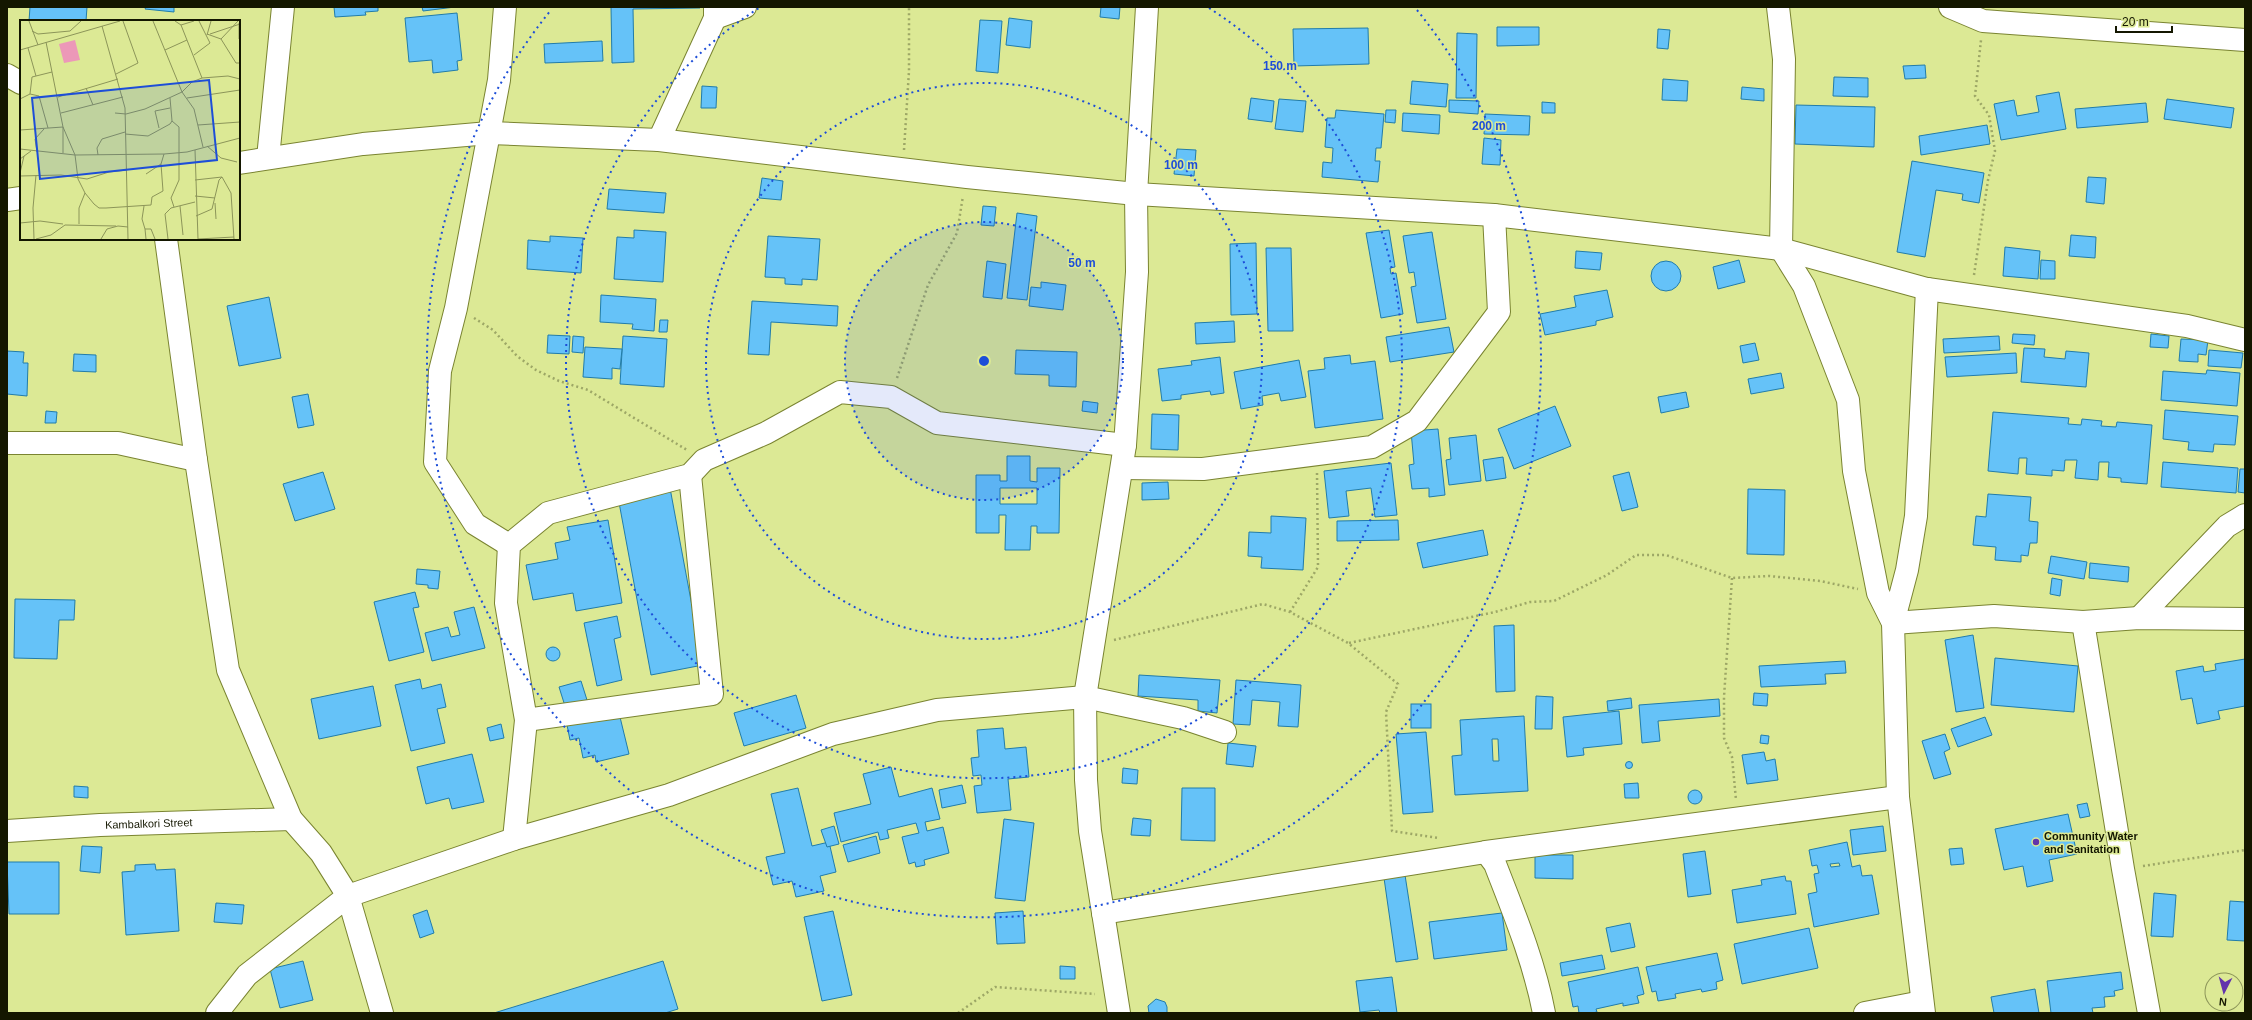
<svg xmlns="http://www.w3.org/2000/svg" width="2252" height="1020" viewBox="0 0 2252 1020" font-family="Arial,sans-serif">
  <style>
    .building { fill: #65c2f8; stroke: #217caa; fill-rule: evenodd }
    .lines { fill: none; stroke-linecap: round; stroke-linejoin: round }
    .minor-casing { stroke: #7a8431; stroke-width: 24 }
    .path { stroke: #9da766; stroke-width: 2.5; stroke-dasharray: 2 3; stroke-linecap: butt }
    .minor { stroke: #fff; stroke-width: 22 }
    .ring { fill: none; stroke: #1d4ed8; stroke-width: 2; stroke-dasharray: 2 4 }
    .poi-dot { fill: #6234ac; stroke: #dce995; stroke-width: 1.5 }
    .labels { text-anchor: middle; stroke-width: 3; stroke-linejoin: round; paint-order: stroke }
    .street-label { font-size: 11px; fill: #141700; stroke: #dce995 }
    .poi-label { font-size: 11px; font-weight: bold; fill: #141700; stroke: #dce995; text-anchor: start }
    .inset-road { fill: none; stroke: #8c9559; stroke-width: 1 }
    .view { fill: #1d4ed8; fill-opacity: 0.15; stroke: #1d4ed8; stroke-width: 2 }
    .inset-edge { fill: none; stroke: #141700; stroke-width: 2 }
    .centre { fill: #1d4ed8; stroke: #dce995; stroke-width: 2 }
    .ring-label { font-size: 12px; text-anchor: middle; font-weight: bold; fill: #1d4ed8; stroke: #dce995; stroke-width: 3; stroke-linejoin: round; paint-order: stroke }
  </style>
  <rect width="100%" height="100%" fill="#dce995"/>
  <g class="building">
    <polygon points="30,7 87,7 86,21 29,21"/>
    <polygon points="146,7 174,7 174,12 145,9"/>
    <polygon points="334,7 378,7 378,11 365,12 366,15 335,17"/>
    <polygon points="422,7 455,7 423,11"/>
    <polygon points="611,7 700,7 700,8 633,9 634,62 612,63"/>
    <polygon points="1101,7 1120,7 1119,19 1100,17"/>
    <polygon points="457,13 462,60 457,61 458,70 433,73 432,60 409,62 405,18"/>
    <polygon points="1009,18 1032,21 1030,48 1006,45"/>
    <polygon points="980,20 1002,21 998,73 976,71"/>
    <polygon points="1497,27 1539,27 1539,45 1497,46"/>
    <polygon points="1368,28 1369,64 1294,66 1293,29"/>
    <polygon points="1658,29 1670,30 1668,49 1657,48"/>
    <polygon points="1457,33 1477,34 1476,98 1456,98"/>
    <polygon points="602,41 603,61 545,63 544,44"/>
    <polygon points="1925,65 1926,78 1905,79 1903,66"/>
    <polygon points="1834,77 1868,78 1868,97 1833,96"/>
    <polygon points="1663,79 1688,81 1687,101 1662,100"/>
    <polygon points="1412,81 1448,84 1446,107 1410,104"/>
    <polygon points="702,86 717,87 716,108 701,108"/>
    <polygon points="1742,87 1764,89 1764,101 1741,99"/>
    <polygon points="2059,92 2066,129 2001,140 1994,104 2014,100 2017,116 2039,112 2036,96"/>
    <polygon points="1251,98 1274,101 1272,122 1248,119"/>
    <polygon points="1279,99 1306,101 1303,132 1275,129"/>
    <polygon points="2167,99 2234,108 2231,128 2164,119"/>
    <polygon points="1449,100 1479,101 1478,114 1449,112"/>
    <polygon points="1542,102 1555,103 1555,113 1542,113"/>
    <polygon points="2146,103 2148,122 2077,128 2075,109"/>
    <polygon points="1796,105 1875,107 1874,147 1795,144"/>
    <polygon points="1336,110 1384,114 1381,148 1376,148 1375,161 1380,161 1378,182 1322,177 1323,162 1332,163 1333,148 1325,147 1327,118 1335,118"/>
    <polygon points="1386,110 1396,110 1395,123 1385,122"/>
    <polygon points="1403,113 1440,115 1439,134 1402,131"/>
    <polygon points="1485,114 1530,116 1529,135 1484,134"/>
    <polygon points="1987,125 1990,144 1921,155 1919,136"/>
    <polygon points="1484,138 1501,140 1500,165 1482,164"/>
    <polygon points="1177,149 1196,150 1194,176 1174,174"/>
    <polygon points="1912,161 1984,173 1979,203 1962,200 1963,194 1936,190 1925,257 1897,252"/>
    <polygon points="2088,177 2106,178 2104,204 2086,202"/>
    <polygon points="762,178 783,181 781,200 759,198"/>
    <polygon points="609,189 666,193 664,213 607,209"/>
    <polygon points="983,206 996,207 994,226 981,225"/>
    <polygon points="1017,213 1037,216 1027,300 1007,298"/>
    <polygon points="634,230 666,232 663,282 614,279 617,237 634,238"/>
    <polygon points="1389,230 1395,267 1390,268 1391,274 1396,273 1403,314 1381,318 1366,233"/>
    <polygon points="1432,232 1446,319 1417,323 1411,287 1416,286 1414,272 1409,273 1403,236"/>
    <polygon points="2071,235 2096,237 2095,258 2069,256"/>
    <polygon points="550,236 583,238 581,273 527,269 528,240 550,242"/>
    <polygon points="768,236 820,239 817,280 802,279 802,285 785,284 785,278 765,277"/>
    <polygon points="1256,243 1257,314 1231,315 1230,244"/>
    <polygon points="2005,247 2040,251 2038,279 2003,276"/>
    <polygon points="1266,248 1291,248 1293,331 1268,331"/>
    <polygon points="1576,251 1602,253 1600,270 1575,268"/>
    <polygon points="1739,260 1745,282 1718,289 1713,267"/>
    <polygon points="2041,260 2055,261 2055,279 2040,279"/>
    <circle cx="1666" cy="276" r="15"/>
    <polygon points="987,261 1006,264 1002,299 983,297"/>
    <polygon points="1041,282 1066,285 1063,310 1029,306 1031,287 1041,288"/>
    <polygon points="1607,290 1613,317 1596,321 1596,325 1545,335 1540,314 1576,307 1574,296"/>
    <polygon points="601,295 656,299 654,331 632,329 633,324 600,322"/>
    <polygon points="269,297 281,358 239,366 227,306"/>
    <polygon points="752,301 838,306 837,326 771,322 769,355 748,354"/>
    <polygon points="660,320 668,320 667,332 659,332"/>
    <polygon points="1234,321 1235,342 1196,344 1195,323"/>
    <polygon points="1449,327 1454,352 1390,362 1386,337"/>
    <polygon points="2013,334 2035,335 2034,345 2012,343"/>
    <polygon points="2151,334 2169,336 2168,348 2150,347"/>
    <polygon points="548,335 570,336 569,354 547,353"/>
    <polygon points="573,336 584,337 583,353 572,352"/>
    <polygon points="623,336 667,339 664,387 620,384"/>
    <polygon points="1999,336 2000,350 1944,353 1943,339"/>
    <polygon points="2181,339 2208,340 2206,355 2198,354 2198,362 2179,361"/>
    <polygon points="1755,343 1759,360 1743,363 1740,346"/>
    <polygon points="585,347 622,349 620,369 612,368 612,379 583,377"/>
    <polygon points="2024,348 2045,349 2044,357 2065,359 2066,351 2089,353 2086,387 2021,382"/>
    <polygon points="1016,350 1077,352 1076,387 1049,386 1049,375 1015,374"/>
    <polygon points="2209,350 2243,353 2241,368 2208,366"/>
    <polygon points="7,351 24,352 23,363 28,363 27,396 7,394"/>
    <polygon points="2016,353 2017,373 1947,377 1945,357"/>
    <polygon points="74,354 96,355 96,372 73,371"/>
    <polygon points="1350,355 1351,364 1375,361 1383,419 1315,428 1308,371 1325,369 1324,358"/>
    <polygon points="1220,357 1224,393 1211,395 1210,391 1181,395 1181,399 1162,401 1158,369 1192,365 1191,361"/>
    <polygon points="1299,360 1306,397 1281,401 1279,393 1262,396 1263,405 1241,409 1234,372"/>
    <polygon points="2207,370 2240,373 2237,406 2161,400 2163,371 2206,374"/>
    <polygon points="1781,373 1784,388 1751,394 1748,379"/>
    <polygon points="1686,392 1689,407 1661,413 1658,397"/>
    <polygon points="308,394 314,425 298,428 292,397"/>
    <polygon points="1083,401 1098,403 1097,413 1082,411"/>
    <polygon points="1555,406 1571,446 1514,469 1498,429"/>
    <polygon points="2165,410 2238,416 2235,445 2214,444 2213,452 2188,450 2189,442 2163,439"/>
    <polygon points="46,411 57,412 56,423 45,423"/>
    <polygon points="1993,412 2069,418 2068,424 2081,425 2082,419 2102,421 2101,426 2116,427 2117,422 2152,425 2147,484 2121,482 2121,478 2108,477 2109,462 2099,462 2098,480 2075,478 2077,460 2065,460 2064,471 2052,470 2052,476 2026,474 2027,458 2019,458 2018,474 1988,471"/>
    <polygon points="1152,414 1179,415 1178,450 1151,449"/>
    <polygon points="1438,429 1445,495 1429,497 1429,488 1412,489 1409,465 1414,464 1411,431"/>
    <polygon points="1476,435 1481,481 1449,485 1446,460 1451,459 1449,438"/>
    <path d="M1007,456h23v25l7,1v-14h23l-1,65h-22v-7h-6l-1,24h-25l1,-35h-7v18h-23v-58h24v6h7zM1000,488h37v16h-37z"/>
    <polygon points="1503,457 1506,478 1486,481 1483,460"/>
    <polygon points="2163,462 2238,468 2236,493 2161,487"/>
    <polygon points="1391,463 1397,515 1375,517 1371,488 1346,491 1349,516 1329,518 1324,471"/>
    <polygon points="2240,469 2245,469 2245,493 2238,492"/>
    <polygon points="323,472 335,509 295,521 283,484"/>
    <polygon points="1629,472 1638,507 1622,511 1613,476"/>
    <polygon points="1168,482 1169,499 1142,500 1142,483"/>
    <polygon points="670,488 703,665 651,675 618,497"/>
    <polygon points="1748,489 1785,490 1784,555 1747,554"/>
    <polygon points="1988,494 2031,497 2029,521 2038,522 2037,543 2030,543 2028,556 2021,555 2021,562 1995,560 1996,547 1973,545 1976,516 1986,517"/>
    <polygon points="1271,516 1306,518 1303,570 1261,568 1262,557 1248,556 1249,532 1271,533"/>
    <polygon points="608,520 622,603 576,611 573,593 533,600 526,565 558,559 555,543 570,540 567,527"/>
    <polygon points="1398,520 1399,540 1337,541 1337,521"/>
    <polygon points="1483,530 1488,555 1423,568 1417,543"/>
    <polygon points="2051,556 2087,562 2084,579 2048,573"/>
    <polygon points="2090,563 2129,567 2128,582 2089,578"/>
    <polygon points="417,569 440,571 438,589 428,588 428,585 416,584"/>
    <polygon points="2052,578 2062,580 2060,596 2050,594"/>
    <polygon points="415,592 419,607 413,608 424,652 389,661 374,602"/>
    <polygon points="15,599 75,600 74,620 59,620 57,659 14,658"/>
    <polygon points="474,607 485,648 432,661 425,633 448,627 451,637 460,635 454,612"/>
    <polygon points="617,616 621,637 614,639 622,680 597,686 584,623"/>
    <polygon points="1514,625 1515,691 1496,692 1494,626"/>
    <polygon points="1973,635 1984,708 1956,712 1945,640"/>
    <circle cx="553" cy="654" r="7"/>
    <polygon points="1995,658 2078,666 2074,712 1991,705"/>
    <polygon points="2245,659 2245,706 2218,711 2220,719 2197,724 2192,698 2181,700 2176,671 2203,666 2204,672 2216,670 2215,664"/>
    <polygon points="1845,661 1846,673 1825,674 1826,684 1761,687 1759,666"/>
    <polygon points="1139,675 1220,680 1217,713 1198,711 1198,700 1138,696"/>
    <polygon points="420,679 422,689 441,684 446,707 437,709 445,743 411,751 395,685"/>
    <polygon points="1236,680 1301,685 1298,727 1278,726 1280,702 1252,700 1250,725 1233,724"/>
    <polygon points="581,681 587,700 565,706 559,687"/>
    <polygon points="373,686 381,726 319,739 311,699"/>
    <polygon points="1754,693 1768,694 1767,706 1753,705"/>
    <polygon points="796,695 806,728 744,746 734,713"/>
    <polygon points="1536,696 1553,697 1552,729 1535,729"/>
    <polygon points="1631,698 1632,708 1608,711 1607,701"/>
    <polygon points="1719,699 1720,716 1658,721 1660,741 1642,743 1639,705"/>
    <rect x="1411" y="704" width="20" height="24"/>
    <polygon points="1619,711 1622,744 1583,748 1584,755 1567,757 1563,717"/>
    <polygon points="619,713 629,754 596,762 595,755 583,758 579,738 570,740 567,725"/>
    <path d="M1524,716l4,75 -73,4 -3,-39 10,-1 -2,-35zM1492,739h6l1,22h-6z"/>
    <polygon points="1985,717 1992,735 1958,747 1951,729"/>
    <polygon points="501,724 504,738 490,741 487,728"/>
    <polygon points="1003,728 1005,749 1026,747 1029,777 1008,779 1011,810 977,813 974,786 982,785 981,775 973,776 971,758 979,757 977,730"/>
    <polygon points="1426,732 1433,812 1403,814 1396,734"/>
    <polygon points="1945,734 1950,749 1944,752 1951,774 1934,779 1922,741"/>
    <polygon points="1761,735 1769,736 1768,744 1760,743"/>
    <polygon points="1228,743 1256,746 1253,767 1226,764"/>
    <polygon points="1764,752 1766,761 1775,759 1778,780 1747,784 1742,755"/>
    <polygon points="472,754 484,802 452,809 449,798 426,804 417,767"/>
    <circle cx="1629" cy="765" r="3.5"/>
    <polygon points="891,767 899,797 932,788 940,819 925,822 927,831 943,827 949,853 924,860 925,865 916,867 915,862 909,864 902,837 919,833 916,823 887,830 889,838 880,840 878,832 841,842 834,813 871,804 863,774"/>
    <polygon points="1123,768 1138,770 1137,784 1122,783"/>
    <polygon points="1638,783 1639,798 1625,798 1624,784"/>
    <polygon points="962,785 966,803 942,808 939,790"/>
    <polygon points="74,786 88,787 88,798 74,797"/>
    <polygon points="798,788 812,846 829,842 836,872 820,876 824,891 796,897 792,881 773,885 766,857 785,853 771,794"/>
    <polygon points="1182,788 1215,788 1215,841 1181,840"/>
    <circle cx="1695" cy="797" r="7"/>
    <polygon points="2087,803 2090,816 2080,818 2077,805"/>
    <polygon points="2068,814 2077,854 2049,860 2053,881 2027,887 2023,866 2004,870 1995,829"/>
    <polygon points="1133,818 1151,820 1150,836 1131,835"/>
    <polygon points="1004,819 1034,823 1025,901 995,898"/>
    <polygon points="834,826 839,844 827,847 821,830"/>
    <polygon points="1883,826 1886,851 1853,855 1850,830"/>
    <polygon points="876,836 880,853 848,862 843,845"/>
    <path d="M1847,842l5,25 8,-2 2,11 10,-1 7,39 -65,13 -6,-33 9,-2 -3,-18 5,-1 -2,-8 -5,1 -3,-16zM1839,863l1,3 -9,1 -1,-3z"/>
    <polygon points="82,846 102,847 100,873 80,871"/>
    <polygon points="1962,848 1964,864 1951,865 1949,849"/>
    <polygon points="1705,851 1711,894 1688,897 1683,854"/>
    <polygon points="1535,855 1573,855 1573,879 1535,878"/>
    <polygon points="7,862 59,862 59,914 9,914"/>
    <polygon points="155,864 156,870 175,869 179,931 126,935 122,872 135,871 135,865"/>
    <polygon points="1405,875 1418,959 1396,962 1384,878"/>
    <polygon points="1785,876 1786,881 1791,881 1796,914 1737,923 1732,890 1762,885 1761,880"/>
    <polygon points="2154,893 2176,895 2173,937 2151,936"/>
    <polygon points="2230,901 2245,902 2245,941 2227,940"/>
    <polygon points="216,903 244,905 242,924 214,922"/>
    <polygon points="427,910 434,933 420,938 413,915"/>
    <polygon points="833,911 852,995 822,1001 804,917"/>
    <polygon points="1023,911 1025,943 997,944 995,913"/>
    <polygon points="1502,913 1507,950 1434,959 1429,922"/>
    <polygon points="1630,923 1635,947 1611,952 1606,928"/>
    <polygon points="1809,928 1818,968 1742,984 1734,944"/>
    <polygon points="1717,953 1723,980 1716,982 1717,989 1702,992 1701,989 1675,994 1676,998 1658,1001 1656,991 1652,992 1646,967"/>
    <polygon points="1602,955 1605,969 1562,976 1560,963"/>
    <polygon points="303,961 313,1000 280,1008 270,969"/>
    <polygon points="663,961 678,1009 665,1013 494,1013"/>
    <polygon points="1060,966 1075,967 1075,979 1060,979"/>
    <polygon points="1638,967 1644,994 1637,996 1639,1003 1623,1006 1623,1003 1596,1009 1597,1012 1592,1013 1579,1013 1578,1006 1573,1007 1568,982"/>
    <polygon points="2121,972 2123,989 2114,991 2115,996 2104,997 2105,1007 2092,1008 2093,1013 2051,1013 2047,981"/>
    <polygon points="1392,977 1397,1013 1380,1013 1379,1010 1360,1012 1356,981"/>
    <polygon points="2035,989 2039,1013 1994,1013 1991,997"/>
    <polygon points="1156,999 1165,1002 1167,1007 1167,1013 1149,1013 1148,1006"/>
  </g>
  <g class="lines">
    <g class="minor-casing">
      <g id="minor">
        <polyline points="505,7 499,80 456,308 440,371 435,462 475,524 509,545"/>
        <polyline points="1778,7 1784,59 1781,249 1804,286 1848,400 1854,471 1878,593 1893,623 1898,797 1924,1013"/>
        <polyline points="1950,7 1983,21 2245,40"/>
        <polyline points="715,18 745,7"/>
        <polyline points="7,75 21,83"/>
        <polyline points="659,140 715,18 715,7"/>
        <polyline points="268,158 283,7"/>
        <polyline points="239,163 363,144 489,133 659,140 967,177 1136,194 1494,215 1781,249 1927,289 2187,326 2245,340"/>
        <polyline points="7,200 21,198"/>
        <polyline points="166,239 196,460 228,670 291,819 321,853 348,896 382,1013"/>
        <polyline points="1927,289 1916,516 1907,570 1893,623 1994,616 2083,622 2139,618 2245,619"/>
        <polyline points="7,443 118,443 196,460"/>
        <polyline points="1122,468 1203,469 1372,447 1417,421 1499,312 1494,215"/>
        <polyline points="2139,618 2227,526 2245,515"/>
        <polyline points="2083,622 2123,869 2149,1013"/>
        <polyline points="526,720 712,694 690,475"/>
        <path id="s1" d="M7,831l93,-6 191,-6"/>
        <polyline points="514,839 526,720 506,603 509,545 548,513 690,475 704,460 766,433 840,392 891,397 937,423 1125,445"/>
        <path d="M1486,852l9,12c19,49 39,97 49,149"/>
        <polyline points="1103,913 1486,852 1898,797"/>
        <polyline points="217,1013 247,975 348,896 514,839 669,795 833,734 937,710 1085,697 1183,718 1225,732"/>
        <polyline points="1119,1013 1090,831 1086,780 1085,697 1125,445 1137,272 1136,194 1147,7"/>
        <polyline points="1865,1013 1922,1002"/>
      </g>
    </g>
    <g class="path">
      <polyline points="904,150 909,71 909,7"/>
      <polyline points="1974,275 1988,180 1995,151 1989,115 1975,96 1981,40"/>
      <polyline points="474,318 493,330 517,356 536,370 559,381 588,390 687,450"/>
      <polyline points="897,378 928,285 957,233 963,196"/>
      <polyline points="1732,578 1724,697 1724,738 1732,757 1736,800"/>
      <polyline points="1290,612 1318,567 1317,473"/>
      <polyline points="1114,640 1263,604 1290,612 1348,643 1398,684 1386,712 1392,831 1438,838"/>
      <polyline points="1349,643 1495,612 1530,602 1554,601 1607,575 1636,555 1666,555 1732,578 1769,576 1820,581 1858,589"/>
      <polyline points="2143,866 2245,850"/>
      <polyline points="958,1013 995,987 1095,994"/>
    </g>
    <use href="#minor" class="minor"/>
  </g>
  <circle cx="984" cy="361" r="139" fill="#1d4ed8" fill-opacity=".12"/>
  <g class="ring">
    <circle cx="984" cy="361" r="139"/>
    <circle cx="984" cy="361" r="278"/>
    <path d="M1209 8A418 418 0 1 1 759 8"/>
    <path d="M1417 10A557 557 0 1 1 551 10"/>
  </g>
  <circle class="poi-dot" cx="2036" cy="842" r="4"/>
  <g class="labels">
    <g class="street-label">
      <text dy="4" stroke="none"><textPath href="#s1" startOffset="142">Kambalkori Street</textPath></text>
    </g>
    <g class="poi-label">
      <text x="2044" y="840">Community Water<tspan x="2044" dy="13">and Sanitation</tspan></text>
    </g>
  </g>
  <g transform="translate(20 20)">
    <rect width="220" height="220" fill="#dce995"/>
    <path d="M55,20l5,20 -16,3 -5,-19z" fill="#ec98b8"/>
    <path class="inset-road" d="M9,1l9,24M133,1l29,71 12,17 9,38M155,1l6,4 21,53M161,5l13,-4M82,6l23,82 3,131M12,11l6,3 32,-3 11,-10M187,14l14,5 15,24h4M190,14l30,-10M187,15l4,-14M201,19l17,-18M219,19v-16M26,22l17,85 12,28 3,24 7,14 9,11 5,4h7l45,-3 1,-8 11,-6 -2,-27 3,-10M8,28l8,28M0,30l100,-29M145,30l22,-10M174,35l16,-12 -11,-22M96,54l22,-11 -15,-42M66,68l7,17M10,74l2,-17 20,-5M38,77l60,-18M167,78l53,-8M0,79l10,-5 9,2 9,32M41,93l62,-16M95,93l11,1 19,-5 37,-17 10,-10 10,-4 26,-2 12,3M152,101l7,6v53l-8,18 3,9M178,105l42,-3M139,108l-4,-17 15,-3M0,110l43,-3v26M105,114l23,2 22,-12 2,-3 -2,-23M187,126l14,12 16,4M0,129l55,6 89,-1 23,-2 53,-14M175,130l3,89M17,132l-2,-13 9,-10M78,135l-1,-7 5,-9 23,-7M0,139l11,-8M0,153l4,-17M126,154l15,-10M0,156l41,-1 26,4 22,-7 18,-2M202,157l9,16 3,46M175,160l27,-3M175,176l20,2M195,183l1,16M124,186l-2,13 3,10M160,186l3,29M176,196l16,-7 7,-29 3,-3M0,203l20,-2 23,3M59,204v-16l6,-15M14,219l-1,-31 3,-33M16,219l15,-4 14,-10 51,1M81,219l6,-10 11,-3 10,1M126,219l-1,-10h6l4,10M148,219l-3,-25 6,-6 24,-6M178,219l36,-2"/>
    <path class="view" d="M189,60l8,80 -177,19 -8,-81z"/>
    <rect width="220" height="220" class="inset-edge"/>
  </g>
  <circle cx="984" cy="361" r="6" class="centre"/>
  <g class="ring-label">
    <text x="1280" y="70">150 m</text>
    <text x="1489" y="130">200 m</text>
    <text x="1181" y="169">100 m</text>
    <text x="1082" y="267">50 m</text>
  </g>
  <rect width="2252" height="1020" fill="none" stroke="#141700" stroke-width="16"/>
  <g transform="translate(2224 992) rotate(186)"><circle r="19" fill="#dce995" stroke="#8c9559"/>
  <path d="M0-3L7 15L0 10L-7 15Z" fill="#6234ac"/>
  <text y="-6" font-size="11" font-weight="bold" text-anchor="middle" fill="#141700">N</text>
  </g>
  <path d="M2116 26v6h56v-6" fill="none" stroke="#141700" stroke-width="2"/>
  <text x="2122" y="26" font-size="12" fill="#141700" stroke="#dce995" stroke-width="3" paint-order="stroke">20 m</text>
</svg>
